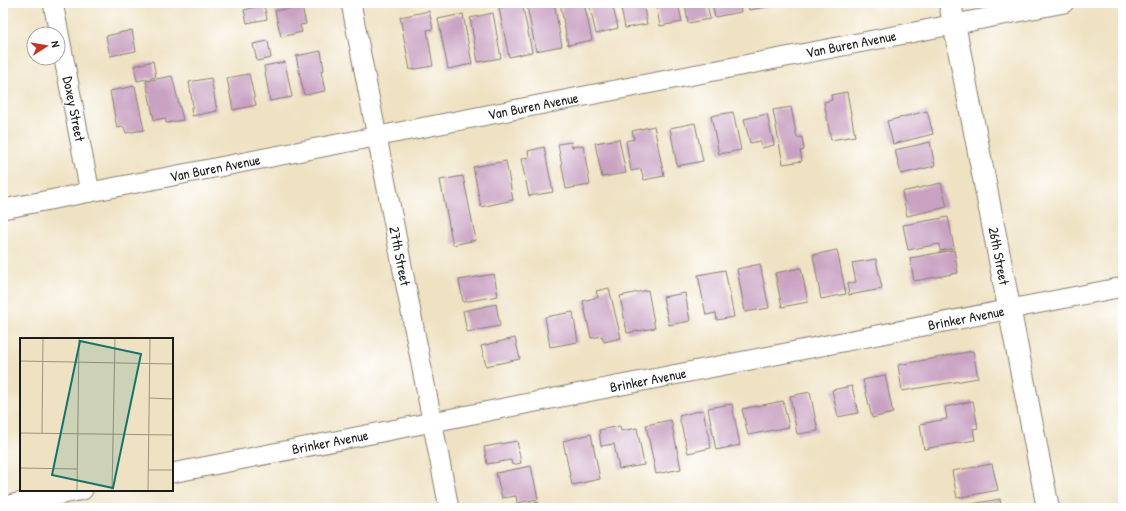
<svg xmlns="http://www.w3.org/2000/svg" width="1126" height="511" viewBox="0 0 1126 511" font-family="'Patrick Hand',sans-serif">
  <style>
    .building { fill: #c9a2c2 }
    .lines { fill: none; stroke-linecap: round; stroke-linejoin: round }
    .minor-casing { stroke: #867f70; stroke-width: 21 }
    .tertiary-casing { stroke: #867f70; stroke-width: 24 }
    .minor { stroke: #fff; stroke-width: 19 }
    .tertiary { stroke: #fff; stroke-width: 22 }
    .labels { text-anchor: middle; stroke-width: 3; stroke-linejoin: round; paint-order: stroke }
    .street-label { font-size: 14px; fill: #1c1c1c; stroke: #fff }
    .inset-road { fill: none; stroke: #9b9380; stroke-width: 1 }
    .view { fill: #0f766e; fill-opacity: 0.15; stroke: #0f766e; stroke-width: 2 }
    .inset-edge { fill: none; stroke: #1c1c1c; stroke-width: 2 }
  </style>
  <rect width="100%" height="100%" fill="#fff"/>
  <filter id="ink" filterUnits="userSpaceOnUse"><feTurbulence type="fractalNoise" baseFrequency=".025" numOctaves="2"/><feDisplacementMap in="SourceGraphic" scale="8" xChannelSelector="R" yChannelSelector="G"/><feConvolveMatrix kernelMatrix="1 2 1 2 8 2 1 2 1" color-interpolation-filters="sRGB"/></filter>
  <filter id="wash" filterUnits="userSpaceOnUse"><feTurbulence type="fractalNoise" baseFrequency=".012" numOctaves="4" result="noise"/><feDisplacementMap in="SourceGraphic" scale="16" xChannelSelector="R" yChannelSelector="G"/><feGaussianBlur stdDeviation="0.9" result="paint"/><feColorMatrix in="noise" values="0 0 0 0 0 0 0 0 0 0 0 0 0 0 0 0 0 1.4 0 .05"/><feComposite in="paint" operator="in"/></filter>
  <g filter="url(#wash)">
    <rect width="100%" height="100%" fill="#efe2c3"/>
    <g id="blocks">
      <g class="building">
        <polygon points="149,3 166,3 166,4 150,7"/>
        <polygon points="522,3 532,52 509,57 499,8"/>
        <polygon points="541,3 554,3 562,46 536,51 527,6"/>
        <polygon points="560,3 584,3 592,40 568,45"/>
        <polygon points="589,3 612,3 618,28 596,34"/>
        <polygon points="620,3 643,3 647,24 625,28"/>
        <polygon points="656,3 678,3 682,22 660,26"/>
        <polygon points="685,3 707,3 710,19 688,23"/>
        <polygon points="712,3 740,3 741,12 715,17"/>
        <polygon points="747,3 773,3 773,6 749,10"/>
        <polygon points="264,5 267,19 247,23 244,10"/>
        <polygon points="296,7 297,9 302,7 306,24 300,25 302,32 281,37 275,11"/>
        <polygon points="429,11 433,29 427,30 433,66 410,70 400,17"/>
        <polygon points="493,13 501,58 478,62 470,18"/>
        <polygon points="463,14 472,64 448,69 438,19"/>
        <polygon points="132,30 136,51 110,56 106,36"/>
        <polygon points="268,41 271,58 257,61 253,44"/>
        <polygon points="321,51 324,70 321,71 325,91 304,95 296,56"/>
        <polygon points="153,61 156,77 137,81 134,66"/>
        <polygon points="285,62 292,97 270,101 264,66"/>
        <polygon points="249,74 256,105 233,110 227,78"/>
        <polygon points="172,76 183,120 166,123 165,118 154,120 146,81"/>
        <polygon points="211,78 217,111 192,116 191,107 193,107 189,82"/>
        <polygon points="135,86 144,130 126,133 124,127 117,128 110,91"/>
        <polygon points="847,92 855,136 831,140 824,102 832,100 831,95"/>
        <polygon points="791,107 797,138 802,137 804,150 800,151 802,161 783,164 773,110"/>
        <polygon points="927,111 933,134 893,144 887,121"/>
        <polygon points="733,112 741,150 719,154 711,116"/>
        <polygon points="767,114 774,145 762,148 760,141 750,143 744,119"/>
        <polygon points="695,123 703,161 677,166 670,128"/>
        <polygon points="654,126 664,176 644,180 641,169 631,171 626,141 634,139 632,131"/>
        <polygon points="619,139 626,173 602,177 595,143"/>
        <polygon points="571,142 572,147 583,145 590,185 566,189 558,144"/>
        <polygon points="930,142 935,166 901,174 895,150"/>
        <polygon points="544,147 553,192 529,196 521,159 529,157 528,151"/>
        <polygon points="506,161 513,200 481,207 473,167"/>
        <polygon points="463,176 476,240 453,245 440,180"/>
        <polygon points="941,183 947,207 907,216 902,192"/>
        <polygon points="948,217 954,248 940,251 939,244 908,250 903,225"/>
        <polygon points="837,250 846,294 821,299 813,255"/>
        <polygon points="954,250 958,273 914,281 910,258"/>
        <polygon points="876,259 882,289 849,295 847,284 856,282 852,263"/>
        <polygon points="760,264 769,308 745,312 737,269"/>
        <polygon points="801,268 808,302 782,307 775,273"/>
        <polygon points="725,270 734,317 717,320 716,313 706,315 698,275"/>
        <polygon points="494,274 498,296 463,302 459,280"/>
        <polygon points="609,288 621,338 604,342 602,336 591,338 583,301 598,297 596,291"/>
        <polygon points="648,290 655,328 627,333 620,296"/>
        <polygon points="685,293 690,321 669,325 663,297"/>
        <polygon points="496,304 500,326 467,332 463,311"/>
        <polygon points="573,312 578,342 550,347 545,317"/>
        <polygon points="515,338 520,359 486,366 481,346"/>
        <polygon points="973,351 978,378 902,391 898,365"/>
        <polygon points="885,375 893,413 872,418 863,380"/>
        <polygon points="852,386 858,413 838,417 832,390"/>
        <polygon points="810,392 818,431 797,434 790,396"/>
        <polygon points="783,401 789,427 748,435 742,409"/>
        <polygon points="973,401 978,428 973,429 975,440 924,449 920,424 947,419 945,407"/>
        <polygon points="732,404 740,445 716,450 708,408"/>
        <polygon points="703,410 711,448 688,453 679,416"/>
        <polygon points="671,420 681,469 656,474 646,425"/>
        <polygon points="620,426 621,431 637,428 644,465 619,469 614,444 601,446 599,430"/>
        <polygon points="591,434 600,479 572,485 563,441"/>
        <polygon points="517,441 521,463 512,465 511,460 487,464 484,447"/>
        <polygon points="992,464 998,490 957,498 952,471"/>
        <polygon points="531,466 538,499 517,503 516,496 502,498 496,473"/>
        <polygon points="1000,499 1001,508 962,508 961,506"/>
        <polygon points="538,502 539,508 512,508 512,507"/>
      </g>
    </g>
  </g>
  <g filter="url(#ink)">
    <use href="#blocks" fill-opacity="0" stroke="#867f70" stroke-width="1"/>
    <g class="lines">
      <g class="minor-casing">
        <g id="minor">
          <polyline points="53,3 90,192"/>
          <polyline points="351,3 449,508"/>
          <polyline points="3,209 1064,3"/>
          <polyline points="172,473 1123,287"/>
          <polyline points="3,506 83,490"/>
        </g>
      </g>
      <g class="tertiary-casing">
        <polyline id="tertiary" points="950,3 1048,508"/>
      </g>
      <use href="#minor" class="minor"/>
      <use href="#tertiary" class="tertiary"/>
    </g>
  </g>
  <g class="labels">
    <g class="street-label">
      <text transform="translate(851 44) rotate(-11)" y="5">Van Buren Avenue</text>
      <text transform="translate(533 106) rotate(-11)" y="5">Van Buren Avenue</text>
      <text transform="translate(74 109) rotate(79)" y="5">Doxey Street</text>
      <text transform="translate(215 168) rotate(-11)" y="5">Van Buren Avenue</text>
      <text transform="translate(400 256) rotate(79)" y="5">27th Street</text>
      <text transform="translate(999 256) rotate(79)" y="5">26th Street</text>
      <text transform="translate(966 318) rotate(-11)" y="5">Brinker Avenue</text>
      <text transform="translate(648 380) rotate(-11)" y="5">Brinker Avenue</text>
      <text transform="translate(330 442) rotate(-11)" y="5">Brinker Avenue</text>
    </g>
  </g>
  <g transform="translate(20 338)">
    <rect width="153" height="153" fill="#efe2c3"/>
    <path class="inset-road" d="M0,23l153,3M129,60l24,1M0,95l153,2M22,95l1,-95M0,130l57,1M128,132h25M57,153l2,-153M92,153l3,-153M128,153l2,-153"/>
    <path class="view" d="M60,3l61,13 -28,134 -61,-13z"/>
    <rect width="153" height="153" class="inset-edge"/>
  </g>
  <rect width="1126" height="511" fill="none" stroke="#fff" stroke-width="16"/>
  <g transform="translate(46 46) rotate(78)"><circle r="19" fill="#ffffff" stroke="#a4a4a4"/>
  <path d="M0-3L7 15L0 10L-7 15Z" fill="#c8321e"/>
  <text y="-6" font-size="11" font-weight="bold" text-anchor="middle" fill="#1c1c1c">N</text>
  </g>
</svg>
